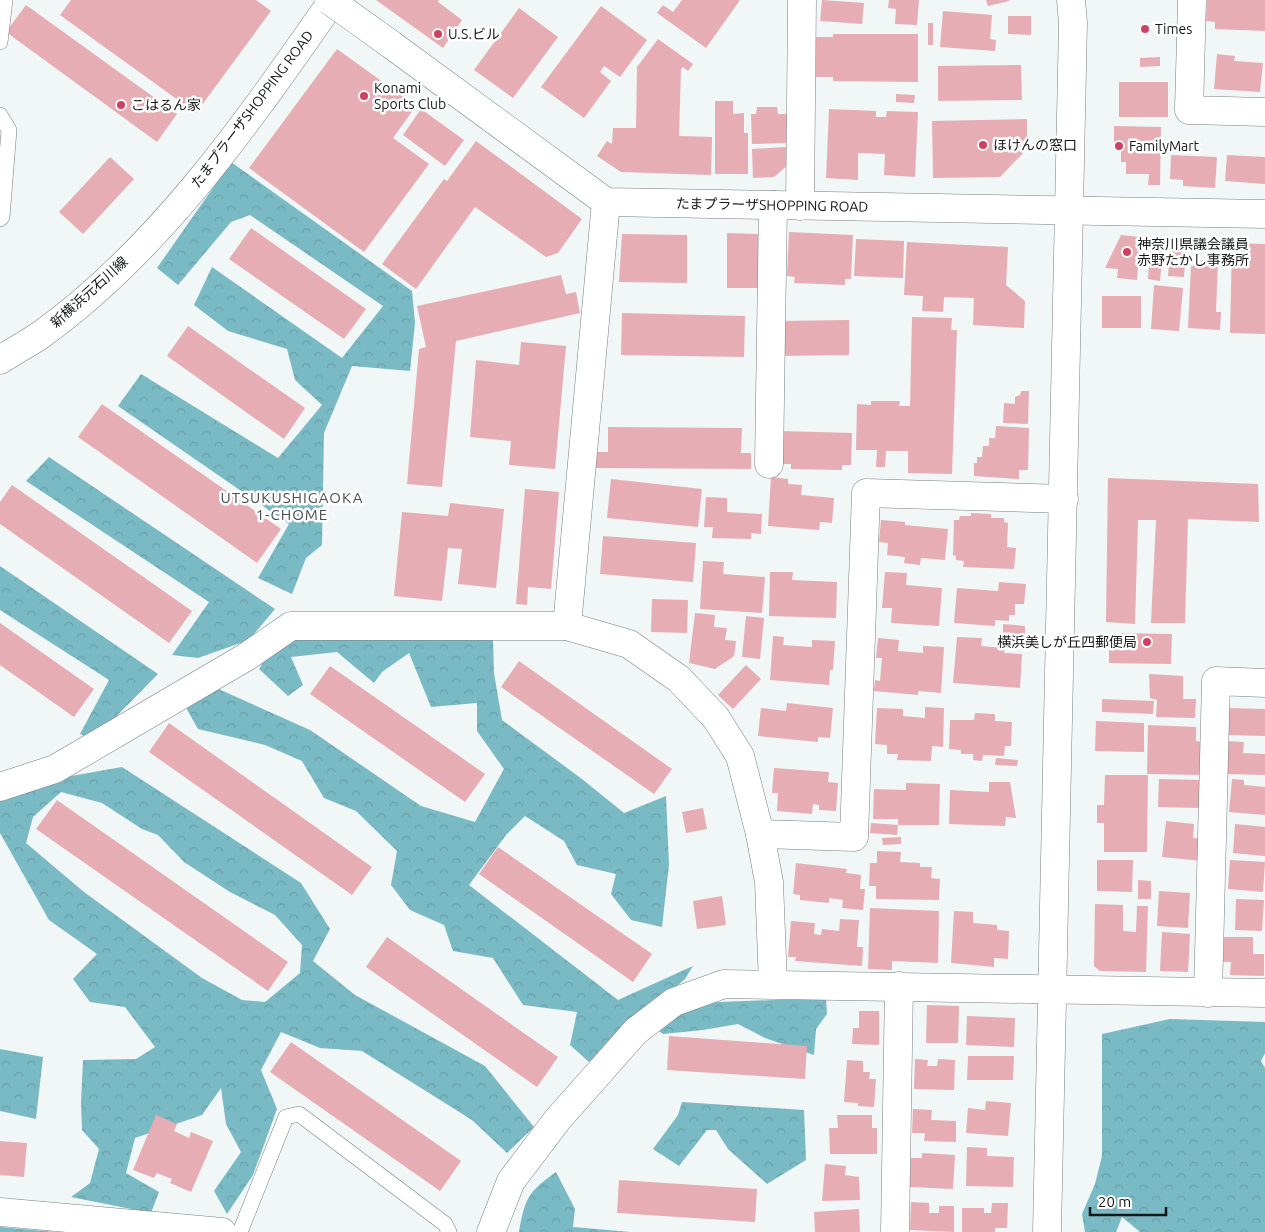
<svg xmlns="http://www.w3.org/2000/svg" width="1265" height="1232" viewBox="0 0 1265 1232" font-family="Ubuntu,'Noto Sans JP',sans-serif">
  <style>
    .forest { fill: url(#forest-crowns); fill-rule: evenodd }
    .building { fill: #e6adb5 }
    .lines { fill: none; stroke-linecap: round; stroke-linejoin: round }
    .lane-casing { stroke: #7a7e7f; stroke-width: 16 }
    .street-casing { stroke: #7a7e7f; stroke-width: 29 }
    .secondary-casing { stroke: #7a7e7f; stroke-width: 29 }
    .lane { stroke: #fff; stroke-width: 15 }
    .street { stroke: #fff; stroke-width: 28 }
    .secondary { stroke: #fff; stroke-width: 28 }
    .secondary-bridge-casing { stroke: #7a7e7f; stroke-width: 29; stroke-linecap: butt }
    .secondary-bridge { stroke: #fff; stroke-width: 28 }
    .poi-dot { fill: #cf4065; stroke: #fff; stroke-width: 2 }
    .labels { text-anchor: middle; stroke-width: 5; stroke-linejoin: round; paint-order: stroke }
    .poi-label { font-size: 14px; fill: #161818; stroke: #fff; text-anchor: start }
    .street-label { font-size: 14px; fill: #161818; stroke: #fff }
    .neighbourhood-label { font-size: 15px; letter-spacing: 1px; fill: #4a4e4e; stroke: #fff }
  </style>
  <defs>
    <pattern id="forest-crowns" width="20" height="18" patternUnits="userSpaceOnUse" patternTransform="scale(1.25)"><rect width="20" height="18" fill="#7abac5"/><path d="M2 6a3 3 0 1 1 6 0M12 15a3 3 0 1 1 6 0" fill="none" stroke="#699fa8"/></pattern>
  </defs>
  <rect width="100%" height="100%" fill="#f1f6f6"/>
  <g class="forest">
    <polygon points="231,162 412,291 415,323 410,371 352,366 324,433 322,545 306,558 292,594 258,578 289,524 118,406 141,374 278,458 322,405 295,380 287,349 228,331 194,305 212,267 342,358 383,306 250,215 231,222 178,285 157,268"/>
    <polygon points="49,457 275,609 249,640 198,658 172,655 209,602 26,481"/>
    <polygon points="0,566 158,674 93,740 80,734 109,680 0,610"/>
    <polygon points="325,630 493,637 494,673 502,720 582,779 624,813 666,796 669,865 662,927 631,920 611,894 616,874 577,865 564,841 525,816 506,835 469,885 618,1000 693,966 685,979 589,1062 570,1045 577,1012 523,1005 493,958 453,951 444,925 410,910 391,885 397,851 356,811 324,798 302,761 265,745 198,729 184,704 214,687 310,730 421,806 475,822 504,769 477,731 477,703 431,707 409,653 382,672 374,683 337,652 291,657 303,685 288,696 259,669 271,648"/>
    <path d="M122,767l179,116 29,46 -17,32 42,34 130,71 49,61 -27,26 -35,-33 -110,-69 -42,-3 -39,-16 -20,38 16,39 -24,66 -26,39 -13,-23 27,-39 -15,-28 -5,-36 -19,27 -67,23 -9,35 33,19 -8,21 -80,-16 19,-14 9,-34 -17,-19 -1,-28 2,-42 53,-1 19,-12 -30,-40 -35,-5 -17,-23 24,-25 -48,-34 -49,-87v-38l60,-17zM61,792l41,11 40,26 16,6 26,27 46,30 45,23 27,30 -2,28 -35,29 -23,-2 -40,-22 -118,-86 -58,-49 7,-26z"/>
    <polygon points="826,998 827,1014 816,1029 814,1055 765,1038 738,1024 703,1030 663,1034 653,1027 695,1003"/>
    <polygon points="1170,1019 1265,1022 1265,1053 1261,1061 1265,1068 1265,1232 1140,1232 1122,1217 1116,1232 1085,1232 1082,1214 1095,1184 1102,1156 1102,1034"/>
    <polygon points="0,1049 43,1057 36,1119 0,1111"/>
    <polygon points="682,1102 804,1110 806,1160 767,1184 728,1149 716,1130 707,1130 679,1166 653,1149 678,1115"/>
    <path d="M556,1172l19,37 -2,18 58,5h-112c6,-34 9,-40 37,-60z"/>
    <polygon points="0,1227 56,1232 0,1232"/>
  </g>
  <g class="building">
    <polygon points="71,0 256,0 271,11 196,113 60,15"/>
    <polygon points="376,0 439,0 438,2 462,20 443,48"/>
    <polygon points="682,0 740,0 706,48 657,13 663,5 673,12"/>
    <polygon points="822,0 864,3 862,24 820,21"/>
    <polygon points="889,0 919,0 917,25 895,24 896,9 888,8"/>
    <polygon points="986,0 1009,0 1009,1 988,6"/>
    <polygon points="1207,0 1265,0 1265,31 1215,29 1215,22 1206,21"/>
    <polygon points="26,5 177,114 157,142 6,32"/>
    <polygon points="601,6 647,40 620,77 604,66 600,72 611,81 584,118 541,87"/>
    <polygon points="519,8 558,37 513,98 474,70"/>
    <polygon points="943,11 992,15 990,39 996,40 995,51 940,47"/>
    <polygon points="1008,16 1031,16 1031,35 1008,34"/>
    <rect x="928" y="23" width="5" height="22"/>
    <polygon points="833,34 918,34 918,82 833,81 833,77 816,77 816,37 833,37"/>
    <polygon points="658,39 693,64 688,71 683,67 681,69 679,136 712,137 711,175 621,172 597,156 607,141 612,144 613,128 636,128 637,67"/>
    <polygon points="337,49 416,106 393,138 429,164 364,252 249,168"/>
    <polygon points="1217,54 1235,56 1234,61 1263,63 1260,92 1214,89"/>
    <polygon points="1160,57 1160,66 1140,67 1140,58"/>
    <polygon points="1021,65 1022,100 938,101 938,66"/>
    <rect x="1119" y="82" width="49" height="35"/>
    <polygon points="896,94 915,95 914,103 896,102"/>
    <polygon points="715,101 733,101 733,114 744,113 744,133 748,133 748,174 715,174"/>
    <polygon points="757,107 777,107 778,114 787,114 788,143 752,144 751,114 756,114"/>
    <polygon points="421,109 464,140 445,166 403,135"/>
    <polygon points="829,109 876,111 876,117 886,117 887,111 918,112 915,177 884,175 885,154 858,153 858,180 826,178"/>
    <polygon points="1027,119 1027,149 1000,177 933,178 932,121"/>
    <polygon points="1114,126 1161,127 1160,185 1148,185 1149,174 1126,174 1126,162 1121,162 1121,149 1114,149"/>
    <polygon points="476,141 582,219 558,253 546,257 475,207 416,289 382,264 444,179 447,181"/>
    <polygon points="786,147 787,166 774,177 753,178 752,149"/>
    <polygon points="1171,155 1217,157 1215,188 1183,186 1183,180 1170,179"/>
    <polygon points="1227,155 1265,157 1265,184 1225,181"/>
    <polygon points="110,157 134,179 83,234 59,212"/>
    <polygon points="251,228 366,309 344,339 229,259"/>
    <polygon points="789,232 853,235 851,279 845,279 845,285 794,283 795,277 787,276"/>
    <polygon points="727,233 759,234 759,288 727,288"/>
    <polygon points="622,234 687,235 687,283 619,282"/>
    <polygon points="1121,235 1140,237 1137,280 1117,278 1118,269 1105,268"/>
    <polygon points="1151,238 1164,240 1160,281 1148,279"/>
    <polygon points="856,239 904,241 903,278 854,276"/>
    <polygon points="1171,239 1187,240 1184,277 1168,276"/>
    <polygon points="907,242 1008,247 1006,285 1025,301 1024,328 973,325 974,298 944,297 943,312 922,311 923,296 904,295"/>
    <polygon points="1232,243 1265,244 1265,334 1230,333"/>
    <polygon points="1201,260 1218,261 1216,312 1221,312 1220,330 1188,328 1191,266 1201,266"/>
    <polygon points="561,275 566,294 576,292 580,313 456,341 442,487 407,484 419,349 426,347 417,306"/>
    <polygon points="1154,285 1183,288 1179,331 1151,329"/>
    <rect x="1102" y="296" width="39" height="32"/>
    <polygon points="622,313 745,316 744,357 621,355"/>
    <polygon points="912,317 952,318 951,330 957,330 952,474 908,473 908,451 886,451 885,467 876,467 877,450 856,450 857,404 871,405 871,401 900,401 899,406 910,406"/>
    <polygon points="849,320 849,355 779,356 779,321"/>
    <polygon points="188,326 305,408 284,439 167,356"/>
    <polygon points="521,342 566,346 555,469 509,465 511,441 470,437 476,360 519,365"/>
    <polygon points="1021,391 1029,391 1028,424 1003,423 1004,403 1015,404 1015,397 1020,395"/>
    <polygon points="102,404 281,529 257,563 78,437"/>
    <polygon points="996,426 1029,428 1028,470 1019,470 1019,479 974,476 974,463 977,463 977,457 982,457 983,446 989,446 989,438 995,438"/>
    <polygon points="608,427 742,428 741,453 751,453 751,469 596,468 596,452 608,452"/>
    <polygon points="781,431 852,433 851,465 842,465 842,470 791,469 791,464 780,464"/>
    <polygon points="771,477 788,479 788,484 802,485 801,495 834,498 832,523 820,522 819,530 768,526"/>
    <polygon points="1108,478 1258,484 1259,522 1188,519 1185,623 1151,623 1156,520 1138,520 1135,624 1106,622"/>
    <polygon points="611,479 702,489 698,527 607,518"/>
    <polygon points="12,485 192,611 169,643 0,524 0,502"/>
    <polygon points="525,489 559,492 551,589 528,587 527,605 516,604"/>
    <polygon points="706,497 727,498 727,512 762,514 761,534 751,533 751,539 712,538 713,527 704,527"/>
    <polygon points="450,503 504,509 496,588 458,584 462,549 448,548 442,601 394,596 402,512 448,516"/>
    <polygon points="971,513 991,514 991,518 1004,518 1004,522 1008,523 1007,547 1016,548 1014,569 963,567 964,561 956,560 956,556 953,555 954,520 959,520 960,516 971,516"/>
    <polygon points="881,520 905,522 905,525 948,529 945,560 921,558 920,565 904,563 905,557 887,555 888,543 879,542"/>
    <polygon points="603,536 696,543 693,582 600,574"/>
    <polygon points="703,561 724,562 723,574 765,577 762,613 700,609"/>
    <polygon points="770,572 793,572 792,580 837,582 836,618 769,616"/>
    <polygon points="885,572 907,573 906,585 942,588 939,626 891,623 892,608 882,608"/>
    <polygon points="999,582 1026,584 1024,604 1015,604 1015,615 1009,615 1009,621 995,620 995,626 954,623 957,588 998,591"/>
    <polygon points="652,599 688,600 687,633 651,632"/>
    <polygon points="695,613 715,615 714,627 727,628 725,640 736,641 734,656 715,669 689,663"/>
    <polygon points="746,616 764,618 760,659 742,657"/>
    <polygon points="0,623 94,689 74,717 0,665"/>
    <polygon points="1003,624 1025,626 1025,636 1003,634"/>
    <polygon points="1121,633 1172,634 1171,664 1109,663 1109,647 1121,648"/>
    <polygon points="773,636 784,637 783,645 812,647 812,640 835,641 833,670 830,670 829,685 770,680"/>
    <polygon points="957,637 982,638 981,646 1005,648 1004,653 1022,654 1020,688 953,683"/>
    <polygon points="878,638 899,640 898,651 923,653 923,646 944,647 941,693 918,691 918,695 874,691 875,680 880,681 882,658 876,658"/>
    <polygon points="519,661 672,769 654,794 501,687"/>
    <polygon points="746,665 761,679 733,709 718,695"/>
    <polygon points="330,666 485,774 465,802 310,694"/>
    <polygon points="1149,674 1183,676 1183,699 1196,699 1195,718 1156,717 1157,700 1150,698"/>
    <polygon points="1102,699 1154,701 1153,714 1102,712"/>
    <polygon points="787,703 833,708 830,738 818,737 818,742 758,736 761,708 786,711"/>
    <polygon points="925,707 944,708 943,747 932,746 931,761 897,760 898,754 887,754 887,745 875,744 877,708 903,709 903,716 925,718"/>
    <polygon points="1228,708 1265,709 1265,736 1227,735"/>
    <polygon points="975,713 995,714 995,721 1012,722 1011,746 1005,746 1004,756 983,755 982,761 973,760 973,754 961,754 961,750 949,749 950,720 974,720"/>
    <polygon points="1096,721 1144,723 1144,752 1095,751"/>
    <polygon points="169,723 372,867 352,895 149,752"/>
    <polygon points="1148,725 1196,727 1196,741 1205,742 1203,775 1147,774"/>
    <polygon points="1225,741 1244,742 1243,753 1265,754 1265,775 1224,774"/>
    <polygon points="996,758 1018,760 1017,766 995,765"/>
    <polygon points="774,768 829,772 828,782 838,783 836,811 819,810 819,805 813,804 812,814 777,811 778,793 772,793"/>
    <polygon points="1105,775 1148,775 1147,852 1104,852 1104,823 1097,823 1097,805 1104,805"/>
    <polygon points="1159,779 1200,780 1199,808 1158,807"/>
    <polygon points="1232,779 1244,780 1244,785 1265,787 1265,815 1229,812"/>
    <polygon points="989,782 1010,782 1016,818 1006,817 1005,826 949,824 950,790 989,792"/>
    <polygon points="906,783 940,784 939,825 898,825 898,819 873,819 874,789 906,790"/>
    <polygon points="57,800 288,962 268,991 36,829"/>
    <polygon points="703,808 707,829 686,833 682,812"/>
    <polygon points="1166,821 1194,824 1193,838 1204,839 1202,861 1162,857"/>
    <polygon points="871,823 898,825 897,835 870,833"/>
    <polygon points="1235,824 1265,827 1265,856 1233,853"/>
    <polygon points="901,837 901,844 883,845 882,838"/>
    <polygon points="498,847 652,954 633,982 479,874"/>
    <polygon points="877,851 901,852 900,862 920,863 920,867 932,867 931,878 940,879 939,900 876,899 876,886 869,886 870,863 877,863"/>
    <polygon points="1097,860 1133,860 1132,892 1097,891"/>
    <polygon points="1230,860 1265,862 1263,892 1228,889"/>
    <polygon points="796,863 847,869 846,873 861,875 860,889 865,889 863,910 842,908 843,900 829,898 829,903 800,900 800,895 793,894"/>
    <polygon points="1138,880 1151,881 1151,899 1138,899"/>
    <polygon points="1159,891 1190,893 1188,928 1157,926"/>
    <polygon points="722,896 726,925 697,929 693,901"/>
    <polygon points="1236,899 1264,900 1262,931 1235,930"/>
    <polygon points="1095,904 1123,905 1123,931 1136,932 1137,906 1148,906 1146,972 1100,971 1094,966"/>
    <polygon points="870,908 939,911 938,963 892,961 892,970 868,969"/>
    <polygon points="954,911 973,912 973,923 997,925 997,930 1009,931 1008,959 994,958 994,967 951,963"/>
    <polygon points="840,919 859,920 857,947 863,947 862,966 795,961 796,957 788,957 791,921 815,923 814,934 821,935 822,929 839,931"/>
    <polygon points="1162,932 1190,934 1188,972 1160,971"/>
    <polygon points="387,937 558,1057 537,1087 366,967"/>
    <polygon points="1224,937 1253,937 1253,954 1264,954 1264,976 1230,975 1231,962 1223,962"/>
    <polygon points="927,1005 959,1006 958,1043 926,1043"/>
    <polygon points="859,1011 879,1011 879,1045 852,1044 853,1028 859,1028"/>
    <polygon points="967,1016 1015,1018 1014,1047 966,1045"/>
    <polygon points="669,1036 807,1046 805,1079 667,1070"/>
    <polygon points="291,1042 461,1161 440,1191 270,1072"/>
    <polygon points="968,1056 1014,1056 1013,1080 967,1080"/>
    <polygon points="915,1059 928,1060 927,1066 937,1066 938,1059 955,1060 954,1090 914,1089"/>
    <polygon points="847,1060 863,1061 863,1072 870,1072 869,1079 876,1079 874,1107 858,1106 858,1103 844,1102"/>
    <polygon points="986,1101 1011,1103 1008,1136 966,1133 968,1108 985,1110"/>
    <polygon points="913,1109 932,1110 931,1120 956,1121 956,1142 924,1141 925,1133 912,1133"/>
    <polygon points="156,1115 177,1124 174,1131 189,1138 191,1132 213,1141 191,1192 170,1183 172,1179 157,1173 154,1178 133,1170"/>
    <polygon points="837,1115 872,1115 872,1128 877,1128 877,1154 830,1154 829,1128 838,1128"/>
    <polygon points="0,1141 27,1143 24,1177 0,1175"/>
    <polygon points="967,1147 987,1148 987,1156 1014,1157 1013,1187 966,1186"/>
    <polygon points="922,1153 955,1155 953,1189 909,1187 911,1158 922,1158"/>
    <polygon points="825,1164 846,1166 845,1175 859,1177 860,1200 822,1201"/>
    <polygon points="619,1180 757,1189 755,1222 617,1213"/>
    <polygon points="911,1202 929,1203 929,1213 939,1213 939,1206 954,1206 954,1232 910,1230"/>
    <polygon points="992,1203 1008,1203 1007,1228 995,1228 995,1232 962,1232 962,1208 984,1208 984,1213 991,1213"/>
    <polygon points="859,1209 860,1232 815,1232 814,1212"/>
  </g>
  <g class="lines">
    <g class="lane-casing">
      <g id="lane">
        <polyline points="0,42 5,0"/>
        <polyline points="0,115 9,130 2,217 0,219"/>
        <polyline points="240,1232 286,1117 299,1114 445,1224 449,1232"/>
      </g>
    </g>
    <g class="street-casing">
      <g id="street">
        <polyline points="1192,0 1189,110 1265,112"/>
        <polyline points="606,202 567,626 629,644 679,679 716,718 740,756 760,834 769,882 773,984"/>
        <polyline points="800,206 802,0"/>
        <polyline points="769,464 773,205"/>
        <polyline points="0,787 55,769 246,657 291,626 567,626"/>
        <polyline points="760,834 854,837 866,493 1064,499"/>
        <polyline points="1208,993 1216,681 1265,683"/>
        <polyline points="0,1212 222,1232"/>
        <polyline points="491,1232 511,1181 558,1119 636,1031 674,1002 724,984 1265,993"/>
        <polyline points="895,1232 899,986"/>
      </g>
    </g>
    <g class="secondary-casing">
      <g id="secondary">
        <polyline points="389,43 606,202 1265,214"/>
        <path d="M0,360c14,-9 29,-17 42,-26 120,-87 207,-214 291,-334"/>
        <polyline points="1047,1232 1073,23 1071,0"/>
      </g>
    </g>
    <use href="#lane" class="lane"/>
    <use href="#street" class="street"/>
    <use href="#secondary" class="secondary"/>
    <g class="secondary-bridge-casing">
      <polyline id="secondary-bridge" points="329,0 389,43"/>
    </g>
    <use href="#secondary-bridge" class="secondary-bridge"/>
  </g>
  <g class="poi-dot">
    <circle cx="1145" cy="29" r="5"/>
    <circle cx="438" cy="34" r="5"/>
    <circle cx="364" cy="96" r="5"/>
    <circle cx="121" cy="105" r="5"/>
    <circle cx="983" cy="145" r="5"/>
    <circle cx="1119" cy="146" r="5"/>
    <circle cx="1127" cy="252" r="5"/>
    <circle cx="1147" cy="642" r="5"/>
  </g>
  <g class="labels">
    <g class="poi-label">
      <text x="1155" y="34">Times</text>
      <text x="448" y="39">U.S.ビル</text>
      <text x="374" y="93">Konami<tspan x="374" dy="16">Sports Club</tspan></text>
      <text x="131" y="110">こはるん家</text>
      <text x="993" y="150">ほけんの窓口</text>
      <text x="1129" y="151">FamilyMart</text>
      <text x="1137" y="249">神奈川県議会議員<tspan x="1137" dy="16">赤野たかし事務所</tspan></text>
      <text x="1137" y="647" text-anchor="end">横浜美しが丘四郵便局</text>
    </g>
    <g class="street-label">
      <text transform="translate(252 109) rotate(-53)" y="5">たまプラーザSHOPPING ROAD</text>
      <text transform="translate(772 205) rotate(1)" y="5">たまプラーザSHOPPING ROAD</text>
      <text transform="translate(89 292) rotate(-42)" y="5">新横浜元石川線</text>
    </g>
    <g class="neighbourhood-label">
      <text x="292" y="503">UTSUKUSHIGAOKA<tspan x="292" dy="17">1-CHOME</tspan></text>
    </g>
  </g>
  <path d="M1090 1207v8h76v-8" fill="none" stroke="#161818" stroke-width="2.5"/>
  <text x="1098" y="1207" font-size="15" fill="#161818" stroke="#ffffff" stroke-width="4" paint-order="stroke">20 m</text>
</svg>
